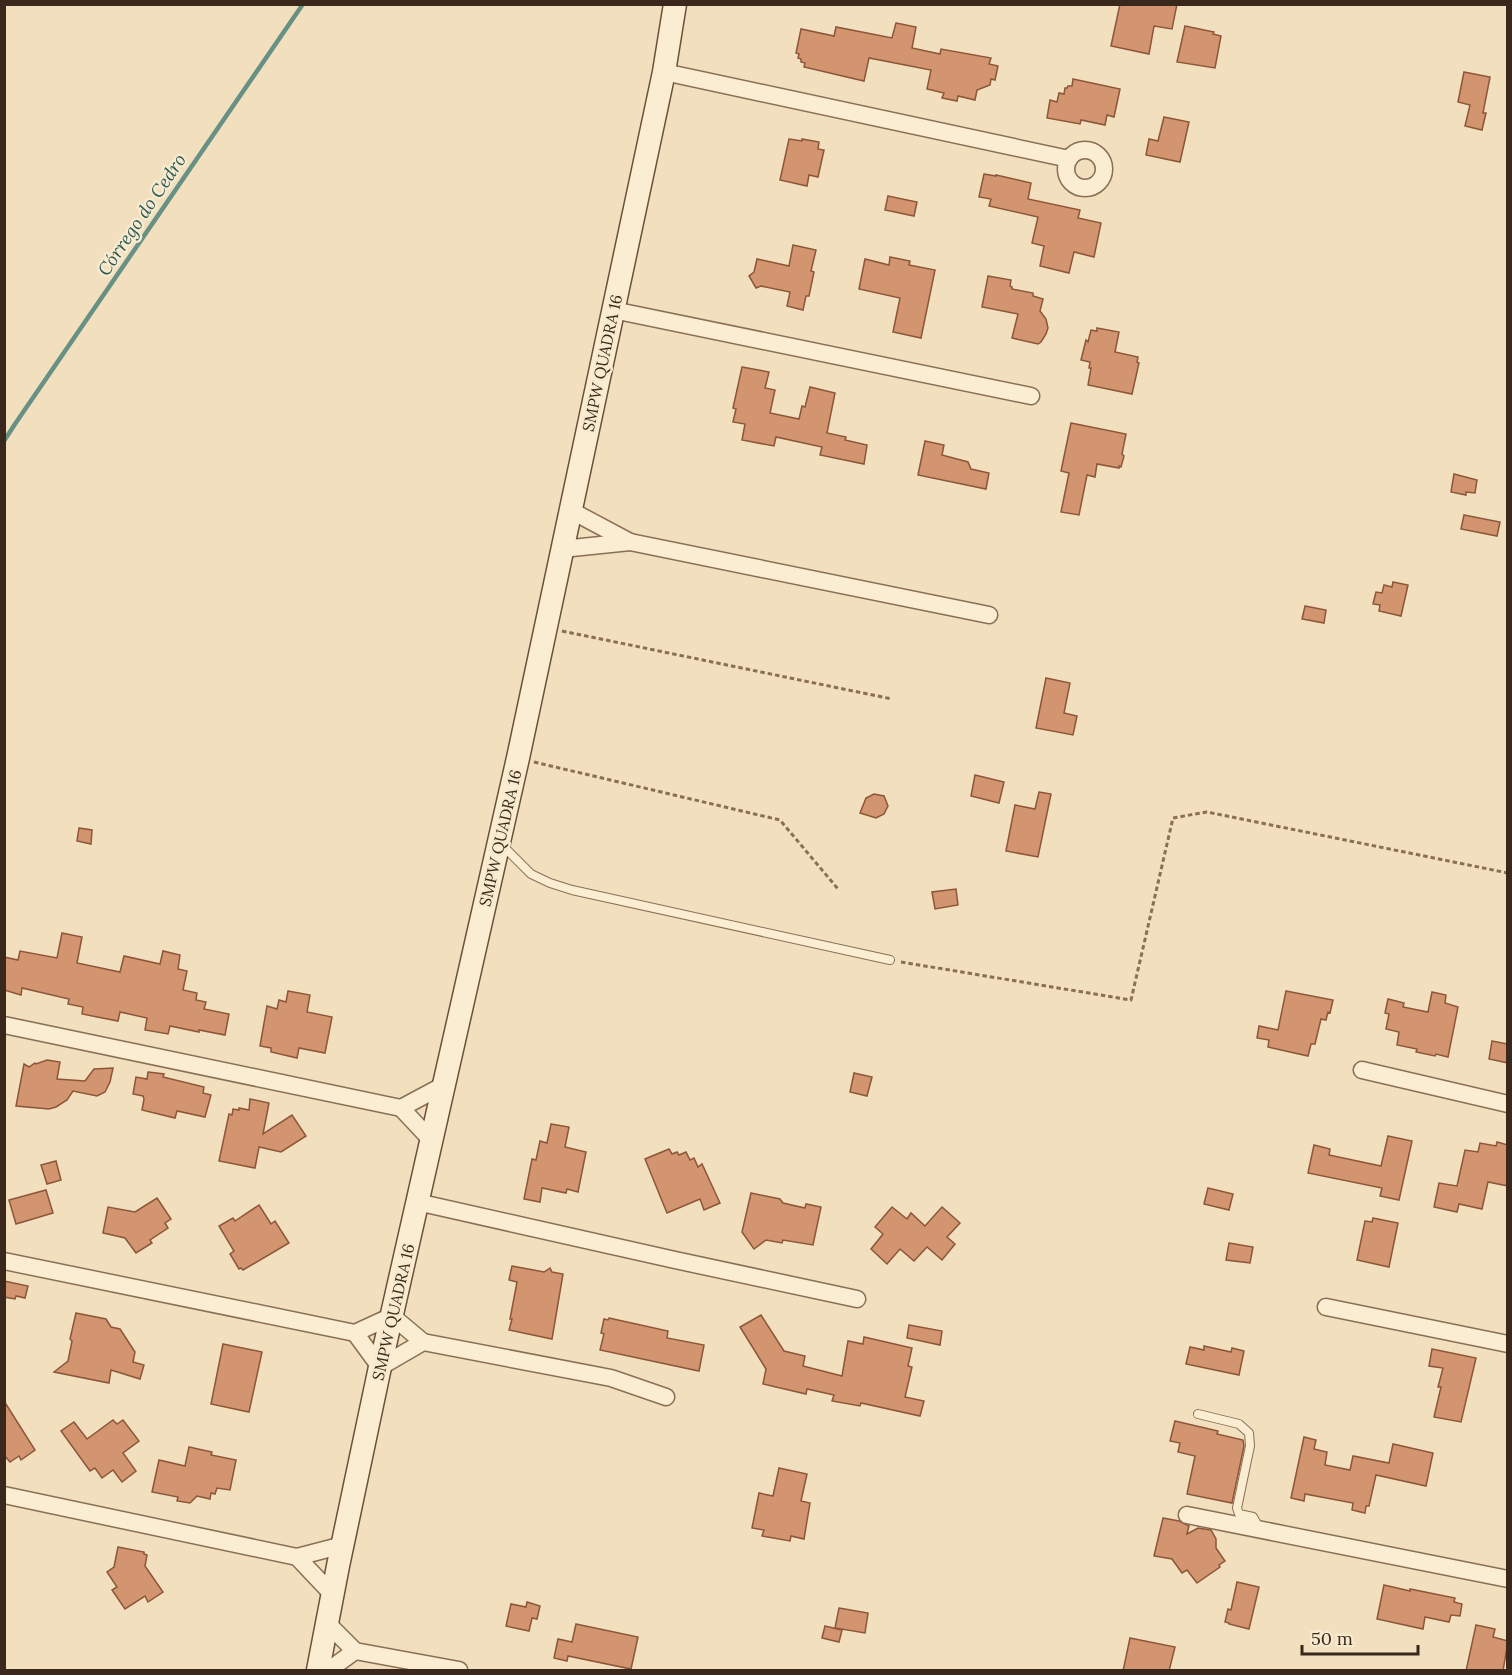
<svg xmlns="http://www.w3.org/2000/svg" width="1512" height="1675" viewBox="0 0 1512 1675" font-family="Lora,serif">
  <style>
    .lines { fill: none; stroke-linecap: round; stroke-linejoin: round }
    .stream { stroke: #689185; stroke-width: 4.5 }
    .building { fill: #d39470; stroke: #8c5639; stroke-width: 1.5 }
    .lane-casing { stroke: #8b6f55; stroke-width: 10 }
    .street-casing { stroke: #8b6f55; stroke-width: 19 }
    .secondary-casing { stroke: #6c5039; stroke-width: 25 }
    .path { stroke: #8b6f55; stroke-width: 3; stroke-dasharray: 4.5 3; stroke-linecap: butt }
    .lane { stroke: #fbedd2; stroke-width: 8 }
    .street { stroke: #fbedd2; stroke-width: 16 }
    .secondary { stroke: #fbedd2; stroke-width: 22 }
    .labels { text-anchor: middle; stroke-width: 5; stroke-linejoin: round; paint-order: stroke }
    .street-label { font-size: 16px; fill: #39281b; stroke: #f8eace }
    .water-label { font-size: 18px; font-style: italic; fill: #295a54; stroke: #f8eace }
  </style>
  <rect width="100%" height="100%" fill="#f1dfbe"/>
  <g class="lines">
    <polyline class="stream" points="4,441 15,424 303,4"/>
  </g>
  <g class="building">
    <polygon points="1120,4 1177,4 1172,29 1154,26 1149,54 1111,46"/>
    <polygon points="896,23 916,27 912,48 940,54 941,49 991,58 989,64 998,66 995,80 991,79 990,85 977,90 975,100 958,96 957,101 942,98 944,93 927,89 931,70 869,58 864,81 804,67 805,63 801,62 801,59 798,58 799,54 796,53 801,29 834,36 836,27 892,38"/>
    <polygon points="1185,26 1214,32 1213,34 1221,36 1215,68 1177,62"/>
    <polygon points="1464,72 1490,77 1483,113 1486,113 1482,130 1465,126 1470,105 1458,102"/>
    <polygon points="1073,79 1120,89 1114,117 1107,115 1105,125 1081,120 1080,124 1047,118 1050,100 1057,102 1059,93 1064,94 1065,88 1067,88 1068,86 1072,86"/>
    <polygon points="1164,117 1189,122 1180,162 1146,155 1149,139 1158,141"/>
    <polygon points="789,139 802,141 802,139 819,142 818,149 824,150 818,177 809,175 807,186 780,180"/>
    <polygon points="984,174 996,176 996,175 1031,183 1028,199 1080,210 1078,218 1101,223 1094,257 1074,252 1069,273 1040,266 1044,246 1032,243 1038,217 989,206 991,199 979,197"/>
    <polygon points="888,196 917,202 914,216 885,210"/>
    <polygon points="793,245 816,250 811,271 814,272 809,296 806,296 803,310 787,306 790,292 761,286 756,288 749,276 754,272 757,259 789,266"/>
    <polygon points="890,257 910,261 909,265 935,270 921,338 893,332 900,298 859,289 865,259 889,265"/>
    <polygon points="988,276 1011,280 1010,286 1012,287 1012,289 1033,293 1033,296 1043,299 1040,311 1046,319 1048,328 1046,334 1041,342 1038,344 1012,338 1018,314 982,307"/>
    <polygon points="1097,328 1119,332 1115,352 1138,357 1137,362 1139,363 1132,394 1088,385 1091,368 1089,368 1090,362 1081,360 1086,340 1088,342 1091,330 1097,331"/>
    <polygon points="742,367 769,372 765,388 775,390 770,413 799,419 802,406 805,407 810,387 835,393 827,433 846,437 845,440 867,445 864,464 820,455 822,447 776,437 774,446 742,440 745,424 733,422 736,409 733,408"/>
    <polygon points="1071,423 1126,434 1122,454 1124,456 1121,467 1119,466 1119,468 1097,464 1095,477 1087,475 1079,515 1061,512 1069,473 1061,471"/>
    <polygon points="925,441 944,445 942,455 968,462 971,469 989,473 986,489 918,475"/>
    <polygon points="1454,474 1477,480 1475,493 1466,492 1466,495 1451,492"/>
    <polygon points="1464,515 1500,522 1497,536 1461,529"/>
    <polygon points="1393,582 1408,585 1401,616 1379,611 1380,605 1373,604 1376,592 1382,593 1384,585 1392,587"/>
    <polygon points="1305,606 1326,610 1324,623 1302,619"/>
    <polygon points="1046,678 1070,683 1064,713 1077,716 1073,735 1036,728"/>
    <polygon points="975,775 1004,782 999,803 971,796"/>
    <polygon points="1039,792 1051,794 1038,857 1006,851 1015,805 1035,809"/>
    <polygon points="874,794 884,796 888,806 884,814 876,818 860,813 866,798"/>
    <polygon points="79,828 92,830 91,844 77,841"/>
    <polygon points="956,889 958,905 935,909 932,892"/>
    <polygon points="62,933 82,937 77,963 120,972 124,956 160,964 163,951 180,955 178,969 187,971 183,990 197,993 196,1000 206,1002 204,1009 229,1014 225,1035 199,1030 199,1032 170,1026 168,1034 145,1030 147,1018 120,1012 118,1021 82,1014 83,1007 68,1004 69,999 22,988 21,995 4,990 4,957 18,960 20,951 57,958"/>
    <polygon points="288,991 310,995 307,1012 332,1017 325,1053 299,1048 297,1058 271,1052 271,1048 260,1046 267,1006 277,1009 279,1000 286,1002"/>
    <polygon points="1286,991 1333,1000 1330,1013 1328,1012 1326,1020 1321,1019 1315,1044 1311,1044 1308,1056 1268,1047 1269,1040 1257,1038 1259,1026 1278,1030"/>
    <polygon points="1432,992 1446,995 1445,1003 1458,1007 1448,1057 1436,1054 1435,1056 1416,1052 1417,1049 1397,1045 1399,1032 1386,1029 1389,1014 1385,1013 1388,999 1404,1003 1403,1007 1428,1012"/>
    <polygon points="1492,1041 1508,1044 1508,1063 1489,1059"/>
    <polygon points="47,1060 60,1062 57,1079 85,1081 94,1069 113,1068 110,1082 105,1092 97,1096 73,1091 67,1100 56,1107 49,1109 16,1106 24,1064 29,1067 35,1063 36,1064"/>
    <polygon points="148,1072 164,1074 163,1077 204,1087 203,1093 211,1095 205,1117 177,1111 175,1118 142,1110 144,1099 143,1096 133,1094 136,1077 147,1079"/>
    <polygon points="854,1073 872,1077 867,1096 850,1092"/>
    <polygon points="250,1099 269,1103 263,1134 292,1115 306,1136 281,1152 259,1147 255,1168 219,1161 229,1114 232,1115 233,1109 239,1110 239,1108 249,1110"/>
    <polygon points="551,1124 569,1127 565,1147 586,1152 578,1192 567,1189 566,1193 542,1188 540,1202 524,1199 532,1159 536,1160 540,1141 547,1143"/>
    <polygon points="1388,1136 1412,1141 1399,1200 1380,1196 1382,1188 1308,1173 1314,1145 1330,1149 1329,1155 1381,1166"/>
    <polygon points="1497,1142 1508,1145 1508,1186 1488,1182 1482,1209 1459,1204 1457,1212 1434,1207 1439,1183 1457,1186 1465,1150 1478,1152 1480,1143 1496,1146"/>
    <polygon points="669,1149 672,1154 677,1152 679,1155 686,1152 690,1160 694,1158 698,1167 702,1164 720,1203 704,1210 700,1199 667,1213 645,1159"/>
    <polygon points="56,1161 61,1180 47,1184 41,1165"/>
    <polygon points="1208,1188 1233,1194 1229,1210 1204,1204"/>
    <polygon points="46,1190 53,1213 16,1224 9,1200"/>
    <polygon points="751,1193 780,1199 783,1203 805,1208 806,1204 821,1207 813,1245 783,1240 782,1243 766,1240 754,1249 742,1232"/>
    <polygon points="157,1198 171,1219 165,1223 168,1228 150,1240 152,1243 136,1253 125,1238 103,1233 108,1207 135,1212"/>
    <polygon points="259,1205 271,1224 275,1221 289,1243 243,1270 241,1268 239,1269 230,1254 234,1251 219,1226 233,1218 235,1221"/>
    <polygon points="892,1207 907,1219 911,1213 925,1226 942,1207 960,1223 947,1237 955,1244 942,1260 927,1247 914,1261 900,1249 887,1264 871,1249 883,1234 875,1227"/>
    <polygon points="1373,1218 1398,1223 1389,1267 1357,1260 1365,1221 1372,1222"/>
    <polygon points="1229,1243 1253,1247 1250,1263 1226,1260"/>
    <polygon points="512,1266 544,1272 550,1268 552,1272 563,1274 552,1339 509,1330 512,1319 510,1319 517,1282 509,1280"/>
    <polygon points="4,1281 28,1286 25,1298 16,1296 15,1299 4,1297"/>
    <polygon points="76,1313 106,1319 111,1327 120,1329 135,1352 133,1362 144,1365 140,1379 111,1370 109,1383 54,1372 68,1361 72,1341 70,1339"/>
    <polygon points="761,1315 784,1351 805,1356 803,1366 842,1376 848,1341 863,1344 864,1337 912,1348 908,1366 912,1367 905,1397 924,1401 920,1416 861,1403 860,1406 832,1401 834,1395 807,1389 806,1394 763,1384 766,1369 740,1327"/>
    <polygon points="609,1318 668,1331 667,1338 704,1345 699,1371 600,1350 604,1334 601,1333 604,1319 608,1320"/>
    <polygon points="909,1325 942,1331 940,1345 907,1338"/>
    <polygon points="223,1344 262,1352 249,1412 211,1404"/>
    <polygon points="1204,1346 1231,1352 1232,1348 1244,1351 1239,1375 1186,1364 1190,1347 1204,1350"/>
    <polygon points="1432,1349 1476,1358 1461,1422 1434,1417 1441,1387 1438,1387 1443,1368 1429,1366"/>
    <polygon points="4,1401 35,1450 21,1460 19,1456 10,1462 4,1455"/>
    <polygon points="113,1420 117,1424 123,1420 139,1441 123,1453 136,1471 122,1482 113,1470 102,1478 95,1468 90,1471 61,1431 74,1422 87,1439"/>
    <polygon points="1175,1421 1218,1431 1217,1434 1243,1440 1244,1446 1232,1503 1187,1494 1195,1456 1178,1452 1180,1443 1170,1441"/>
    <polygon points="1304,1437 1316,1440 1314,1449 1327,1452 1325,1465 1350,1470 1353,1456 1389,1463 1393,1444 1433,1453 1426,1486 1376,1475 1369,1506 1366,1506 1365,1513 1352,1510 1353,1503 1305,1494 1304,1501 1291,1498"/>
    <polygon points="189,1447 212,1452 211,1455 236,1460 230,1490 217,1488 215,1494 211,1493 210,1499 197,1496 190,1503 177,1501 178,1497 152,1492 159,1460 185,1466"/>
    <polygon points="779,1468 807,1474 801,1501 810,1503 804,1539 791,1536 790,1541 762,1536 764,1530 752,1528 759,1493 773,1496"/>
    <polygon points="1163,1518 1179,1521 1189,1526 1187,1534 1198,1528 1211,1530 1216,1539 1216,1548 1225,1561 1219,1565 1220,1567 1197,1583 1187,1570 1182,1573 1172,1559 1154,1556"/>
    <polygon points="118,1547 144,1552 144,1554 147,1555 145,1566 163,1592 148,1602 145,1596 125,1609 112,1590 117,1587 107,1572 114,1567"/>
    <polygon points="1237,1582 1259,1587 1249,1629 1229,1624 1229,1623 1225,1622 1228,1609 1231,1610"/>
    <polygon points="1384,1585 1410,1591 1410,1589 1455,1598 1454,1602 1462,1604 1460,1616 1451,1615 1449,1622 1425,1617 1423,1629 1377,1619"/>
    <polygon points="527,1602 540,1606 537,1619 532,1618 529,1631 506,1626 511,1604 526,1607"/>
    <polygon points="839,1608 868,1613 865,1633 835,1628"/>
    <polygon points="576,1624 638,1637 631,1669 568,1656 567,1661 554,1658 558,1639 572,1642"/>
    <polygon points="1476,1625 1495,1629 1493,1637 1508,1641 1503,1671 1466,1671"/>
    <polygon points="825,1626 842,1630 839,1642 822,1638"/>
    <polygon points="1130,1638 1175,1647 1169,1671 1123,1671"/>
  </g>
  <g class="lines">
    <g class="lane-casing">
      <g id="lane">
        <polyline points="501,844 531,874 550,883 572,890 890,960"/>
        <polyline points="1198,1414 1239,1424 1249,1433 1250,1446 1237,1508 1239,1514 1253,1517 1257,1524 1257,1528"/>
      </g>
    </g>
    <g class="street-casing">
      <g id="street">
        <polyline points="664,72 1069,159"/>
        <circle cx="1085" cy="169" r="19"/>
        <polyline points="613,310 1031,396"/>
        <polyline points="570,510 630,542 989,615"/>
        <polyline points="562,549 630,542"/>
        <polyline points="4,1025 401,1108 432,1141"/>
        <polyline points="1362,1070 1508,1104"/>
        <polyline points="401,1108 444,1085"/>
        <polyline points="417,1202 675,1260 857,1299"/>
        <polyline points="4,1261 355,1333 392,1316 423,1342 611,1378 666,1397"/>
        <polyline points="1326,1307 1508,1344"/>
        <polyline points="355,1333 380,1367 423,1342"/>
        <polyline points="4,1495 297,1557 343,1545"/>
        <polyline points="1187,1515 1508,1579"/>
        <polyline points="297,1557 332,1594"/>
        <polyline points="327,1623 355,1651 459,1670"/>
        <polyline points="329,1670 355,1651"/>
      </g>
    </g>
    <g class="secondary-casing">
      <polyline id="secondary" points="318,1670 338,1566 380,1367 518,758 664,72 675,4"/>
    </g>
    <g class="path">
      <polyline points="562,631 892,699"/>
      <polyline points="534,762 780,820 838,889"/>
      <polyline points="901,962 1131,1000 1173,818 1207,812 1508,873"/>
    </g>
    <use href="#lane" class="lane"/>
    <use href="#street" class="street"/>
    <use href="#secondary" class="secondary"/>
  </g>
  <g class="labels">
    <g class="street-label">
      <text transform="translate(602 363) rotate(-78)" y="6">SMPW QUADRA 16</text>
      <text transform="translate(500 838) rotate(-77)" y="6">SMPW QUADRA 16</text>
      <text transform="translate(393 1312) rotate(-77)" y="6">SMPW QUADRA 16</text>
    </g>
    <g class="water-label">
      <text transform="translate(142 215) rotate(-56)" y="6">Córrego do Cedro</text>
    </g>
  </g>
  <rect width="1512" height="1675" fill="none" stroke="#39281b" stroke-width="12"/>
  <path d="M1302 1645v9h116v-9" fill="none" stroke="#39281b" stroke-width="3"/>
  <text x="1311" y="1645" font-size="18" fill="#39281b" stroke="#f8eace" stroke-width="4.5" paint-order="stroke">50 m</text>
</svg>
